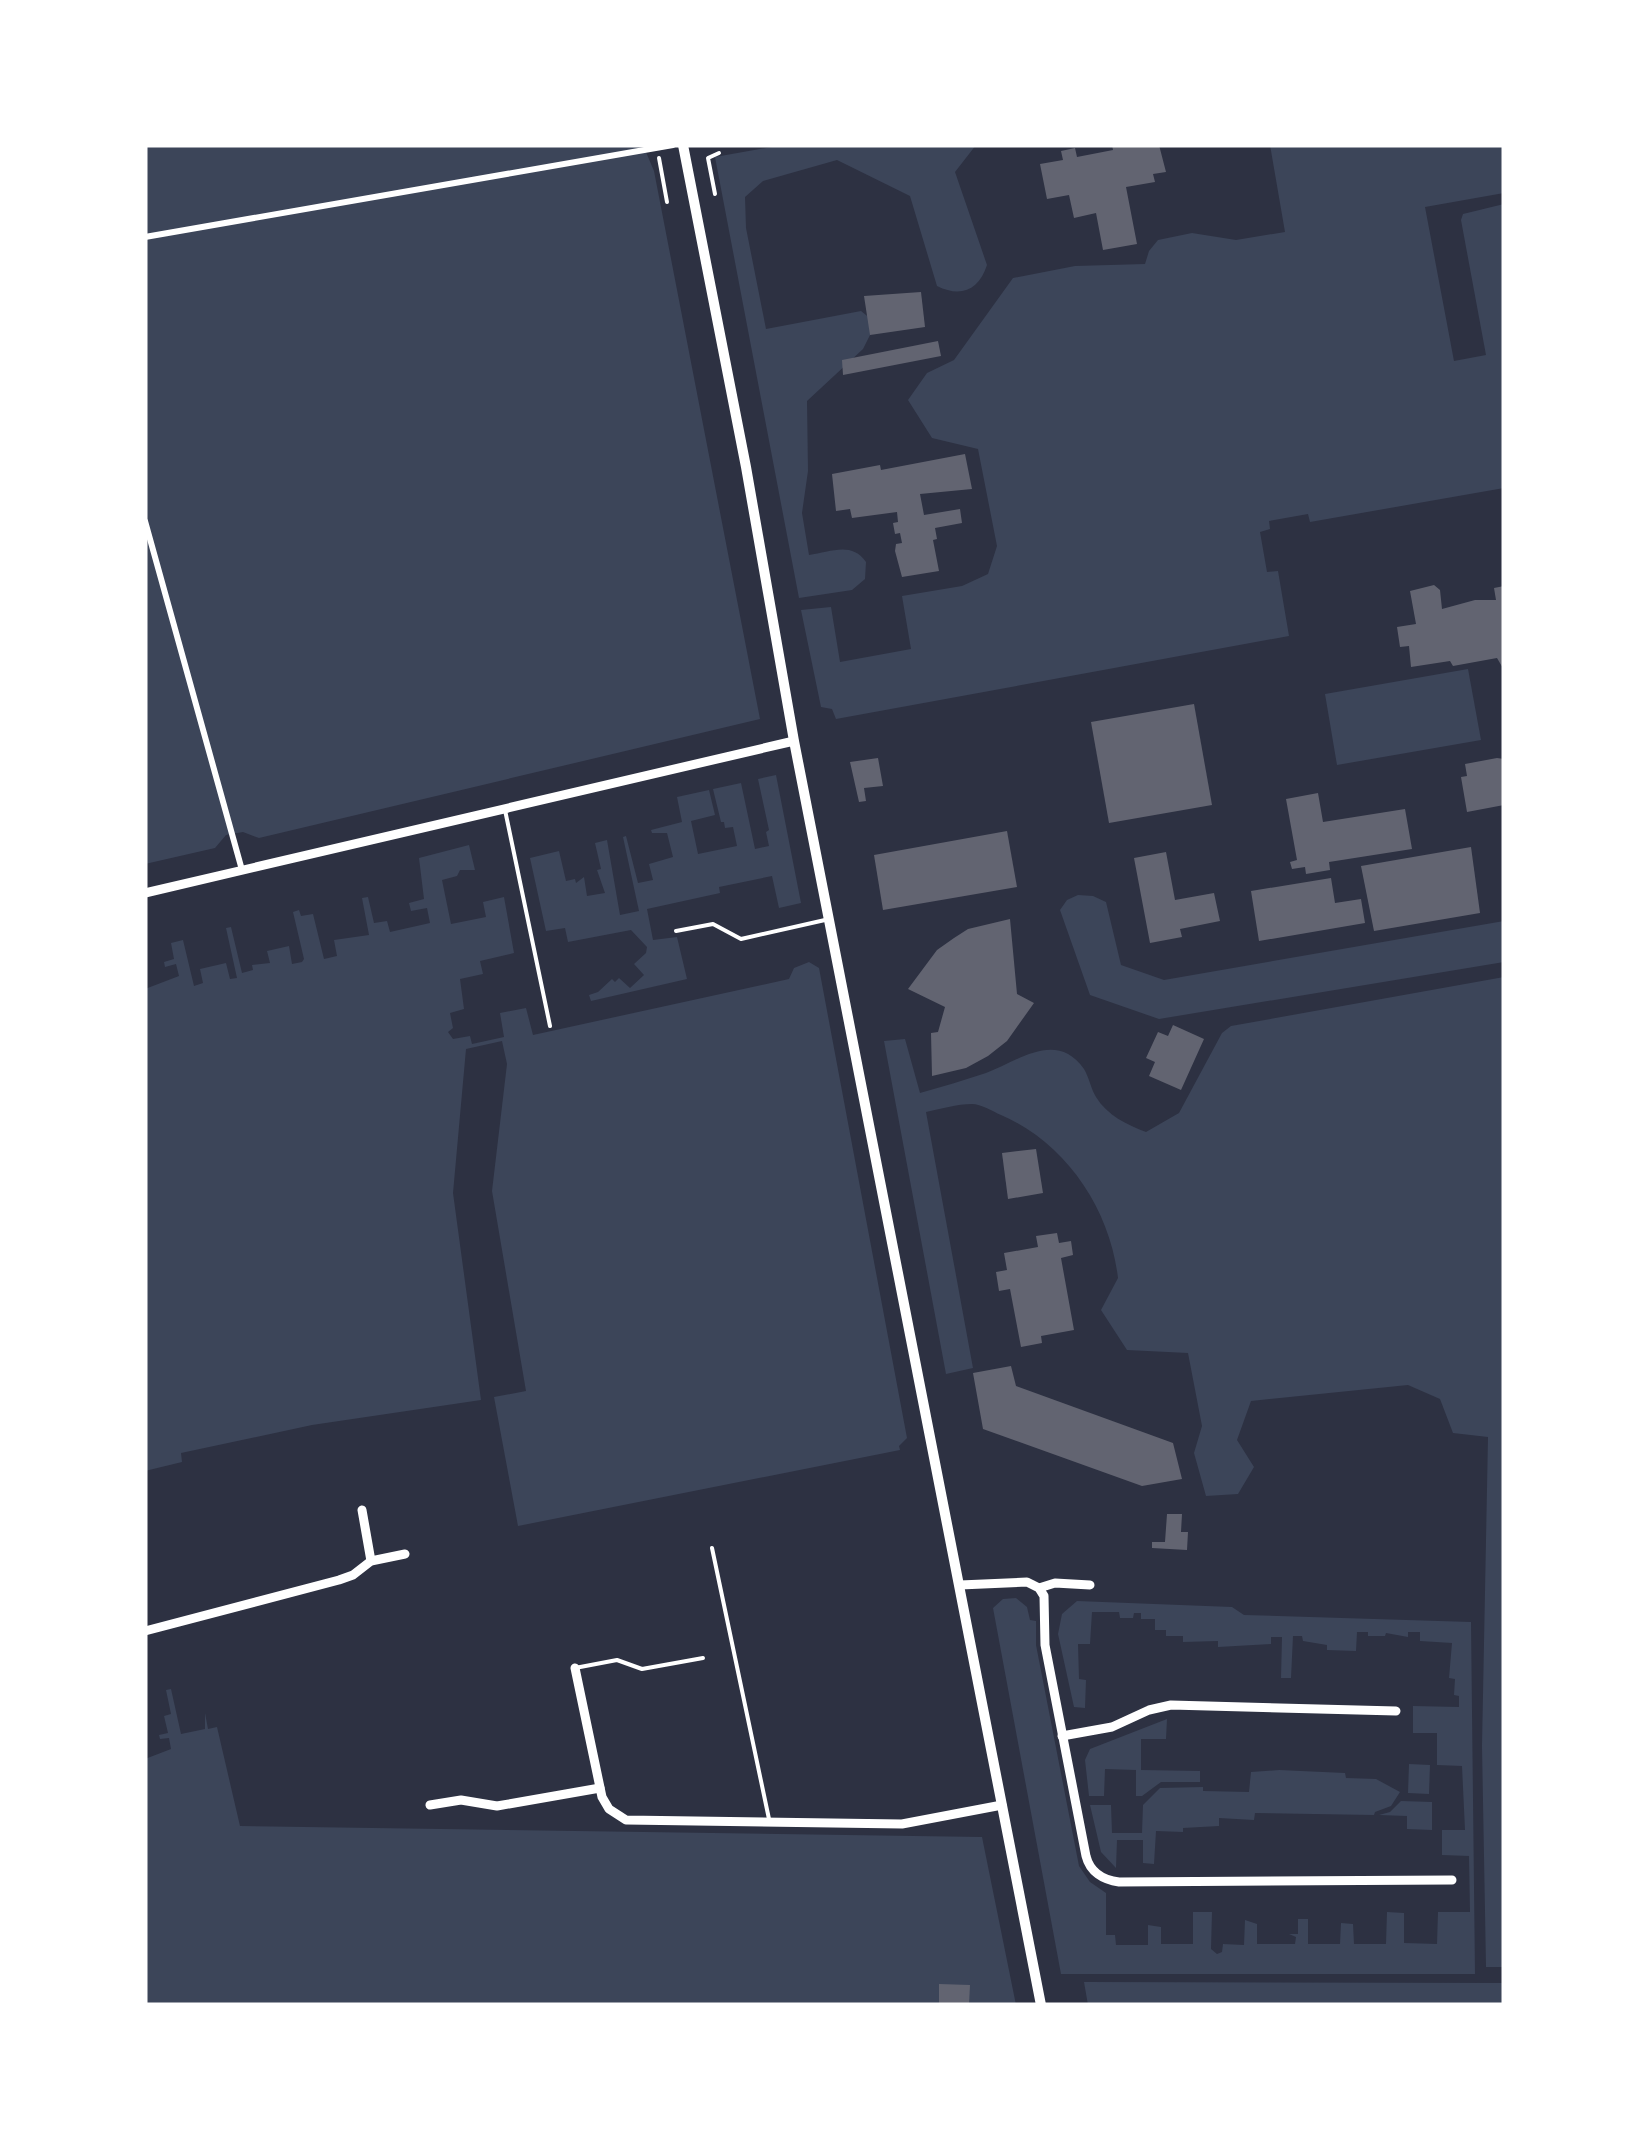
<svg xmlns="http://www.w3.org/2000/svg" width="1649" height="2150" viewBox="0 0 1649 2150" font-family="Helvetica,sans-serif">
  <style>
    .green { fill: #3c4559 }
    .building { fill: #626471 }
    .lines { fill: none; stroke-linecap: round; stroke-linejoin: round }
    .path { stroke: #fff; stroke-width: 4 }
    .service { stroke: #fff; stroke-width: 4 }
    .pedestrian { stroke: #fff; stroke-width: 6 }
    .minor { stroke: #fff; stroke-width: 9 }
    .tertiary { stroke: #fff; stroke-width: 10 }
  </style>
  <rect width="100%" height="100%" fill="#2d3142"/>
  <g class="green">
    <polygon points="145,145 643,145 654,171 760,719 259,838 243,832 226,835 215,848 145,864"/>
    <path d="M783,145h193l-21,27 32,93c-8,25 -26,33 -50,21l-27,-90 -73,-36 -74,21 -18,16 1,31 20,101 95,-18 15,12 -13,26 -56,52 1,70 -6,42 7,42c21,-3 43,-14 57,7l-1,17 -13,11 -53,8 -84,-441z"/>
    <polygon points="1270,145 1504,145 1504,193 1425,207 1454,361 1486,355 1461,220 1463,214 1504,204 1504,488 1310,522 1308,514 1269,521 1270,529 1260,532 1267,572 1278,571 1289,636 836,719 832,709 821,707 801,610 831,607 840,662 911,649 902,596 962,586 988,574 997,546 978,449 932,438 908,400 927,373 954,360 1013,278 1075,266 1145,264 1149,251 1158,240 1192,233 1236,240 1285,232"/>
    <polygon points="1468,669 1481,740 1337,765 1325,694"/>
    <polygon points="776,775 801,903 779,908 772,876 719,887 720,893 647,909 653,940 677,937 687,979 591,1001 589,995 598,992 612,979 615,982 619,978 630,988 644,975 634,964 646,953 647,947 631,930 568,942 565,928 546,931 530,858 559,851 566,881 575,879 576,883 584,877 587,896 605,893 597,870 601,869 595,843 607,840 620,915 639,911 623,837 626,836 638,883 653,880 649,864 673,857 667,833 652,833 651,830 682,822 677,797 709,790 715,815 691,821 698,854 737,846 733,827 725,828 724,822 721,822 713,789 741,783 755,849 769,846 766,832 769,830 758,779"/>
    <polygon points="469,845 475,870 460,870 457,876 442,880 451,924 486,917 483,902 504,897 514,953 480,961 483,974 460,979 464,1009 450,1013 453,1028 448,1032 453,1039 470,1036 472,1044 504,1037 500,1013 526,1008 533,1035 789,979 794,968 809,962 819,968 907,1438 899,1446 900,1450 518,1526 494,1397 526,1391 492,1191 507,1064 502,1041 466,1049 453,1193 481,1400 312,1425 181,1453 182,1462 145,1471 145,989 179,976 176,964 165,967 164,962 174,959 171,943 183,940 194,986 203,983 200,969 226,963 230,979 237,978 226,928 231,927 242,973 253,970 252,965 270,963 267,951 289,946 292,964 302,962 304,959 293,912 299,910 301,916 313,914 324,959 337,956 334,940 369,935 362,898 368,897 374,923 387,921 390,932 430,923 427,908 411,911 409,903 424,899 419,858"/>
    <polygon points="1078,895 1093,896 1106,902 1121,965 1164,980 1504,921 1504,962 1159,1019 1090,995 1060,910 1067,900"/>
    <path d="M1504,977v990h-18l-4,-221 6,-309 -35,-4 -13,-34 -32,-14 -157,16 -14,39 17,27 -16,27 -32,2 -12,-43 8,-27 -14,-73 -61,-3 -26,-40 17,-32c-8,-69 -52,-135 -117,-163 -9,-4 -20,-11 -29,-11 -15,0 -32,5 -46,8l47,256 -27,6 -62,-333 21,-2 15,54c22,-6 44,-13 66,-20 31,-11 70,-44 98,-4 5,8 7,20 12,28 11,18 31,28 50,35l33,-19 43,-80 9,-7z"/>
    <polygon points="1016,1598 1027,1607 1030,1620 1036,1621 1036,1645 1079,1866 1090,1882 1106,1893 1106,1935 1115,1935 1116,1945 1148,1945 1148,1925 1161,1927 1161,1944 1193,1944 1193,1912 1212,1912 1211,1949 1217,1954 1222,1952 1223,1944 1244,1945 1245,1920 1257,1924 1257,1944 1295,1944 1296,1937 1289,1934 1298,1934 1298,1919 1308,1919 1308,1944 1340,1944 1341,1923 1353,1924 1354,1944 1386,1944 1387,1912 1404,1913 1404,1943 1437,1944 1438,1912 1470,1912 1469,1856 1442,1855 1442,1830 1465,1830 1462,1766 1437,1765 1437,1733 1413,1733 1413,1706 1459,1707 1459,1696 1454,1695 1455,1679 1449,1678 1452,1643 1420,1641 1420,1632 1408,1632 1408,1637 1386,1633 1385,1636 1368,1636 1368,1632 1357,1632 1356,1651 1327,1650 1327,1645 1303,1641 1302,1636 1293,1636 1291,1678 1281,1678 1282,1637 1271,1637 1271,1644 1218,1647 1218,1641 1183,1642 1183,1636 1166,1636 1166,1630 1155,1630 1155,1619 1141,1619 1141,1613 1134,1613 1133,1618 1120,1618 1119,1612 1092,1612 1090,1644 1078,1644 1079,1679 1086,1680 1085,1708 1074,1707 1058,1634 1062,1614 1077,1601 1232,1607 1244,1615 1471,1622 1475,1974 1061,1974 993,1608 1003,1599"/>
    <polygon points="171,1689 181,1734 205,1729 205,1713 208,1729 217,1727 240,1826 982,1837 1016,2005 145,2005 145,1759 171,1749 169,1738 160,1739 159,1735 168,1733 164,1716 171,1714 166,1690"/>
    <polygon points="1167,1719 1166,1739 1141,1739 1141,1770 1200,1771 1200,1782 1161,1782 1142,1796 1136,1796 1136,1770 1105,1769 1104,1796 1089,1796 1085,1760 1090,1749"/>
    <polygon points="1409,1764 1430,1765 1429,1794 1408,1793"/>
    <polygon points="1279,1770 1345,1773 1346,1778 1376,1779 1400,1792 1391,1806 1375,1812 1374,1815 1255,1813 1254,1820 1219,1818 1219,1826 1183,1828 1183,1832 1156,1831 1154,1864 1143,1863 1143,1840 1117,1840 1116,1868 1101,1852 1090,1805 1111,1805 1112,1833 1142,1833 1143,1805 1160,1788 1203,1787 1203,1791 1249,1792 1251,1772"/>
    <polygon points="1401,1801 1432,1802 1432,1830 1407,1829 1407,1816 1379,1815 1390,1812"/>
    <polygon points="1084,1982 1504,1983 1504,2005 1088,2005"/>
  </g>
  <g class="building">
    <polygon points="1112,145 1159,145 1166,172 1153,174 1155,182 1126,187 1137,244 1103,250 1096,213 1074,218 1069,195 1047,199 1040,164 1063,160 1061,151 1075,148 1077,157 1113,150"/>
    <polygon points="921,292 925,327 870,335 864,296"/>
    <polygon points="938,341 941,356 843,375 842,360"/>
    <polygon points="965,454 972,489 920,494 924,515 960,509 962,523 935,528 937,539 933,540 939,571 902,577 895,551 896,544 902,543 900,533 895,534 893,523 898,522 897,512 852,518 850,509 836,511 832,474 880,465 881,470"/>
    <polygon points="1434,585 1440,590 1442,609 1475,600 1496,600 1494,588 1504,586 1504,670 1497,658 1453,666 1450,661 1411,667 1409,646 1400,647 1397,627 1416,624 1410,591"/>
    <polygon points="1194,704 1212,805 1109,823 1091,722"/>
    <polygon points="878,758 883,786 864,788 866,801 859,802 850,762"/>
    <polygon points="1497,758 1504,759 1504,805 1467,812 1461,777 1467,776 1465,764"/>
    <polygon points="1318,793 1323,822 1405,809 1412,849 1329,862 1330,870 1306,874 1305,867 1292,869 1290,862 1297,860 1286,799"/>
    <polygon points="1007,831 1017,887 883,910 874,855"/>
    <polygon points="1471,847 1480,913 1374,931 1361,866"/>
    <polygon points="1166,852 1175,900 1214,893 1220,921 1180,929 1182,937 1150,943 1134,858"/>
    <polygon points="1331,878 1335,903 1361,899 1365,923 1259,941 1251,891"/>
    <polygon points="1010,919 1017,994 1034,1003 1007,1041 988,1056 966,1068 932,1076 931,1033 938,1032 945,1007 908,989 937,950 954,938 968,929"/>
    <polygon points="1173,1025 1204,1039 1181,1090 1149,1076 1155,1062 1146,1058 1158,1032 1168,1036"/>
    <polygon points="1036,1149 1043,1193 1008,1199 1002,1153"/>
    <polygon points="1057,1233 1059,1243 1071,1241 1073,1255 1061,1258 1074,1330 1041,1336 1042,1343 1021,1347 1010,1289 999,1291 996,1272 1007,1270 1004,1253 1038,1247 1036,1236"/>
    <polygon points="1011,1366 1016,1386 1173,1443 1182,1479 1142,1486 983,1429 973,1373"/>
    <polygon points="1167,1514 1182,1514 1181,1532 1188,1532 1187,1550 1152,1548 1152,1542 1165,1542"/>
    <polygon points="939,1984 970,1985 969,2005 939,2005"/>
  </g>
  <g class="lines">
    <g class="path">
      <polyline points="659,158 667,202"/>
      <polyline points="715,194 708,158 719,153"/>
    </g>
    <g class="service">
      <polyline points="505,810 550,1026"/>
      <polyline points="676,931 713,924 741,939 825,920"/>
      <polyline points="712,1548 769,1819"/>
      <polyline points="575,1668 617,1660 642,1669 703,1658"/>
    </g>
    <g class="pedestrian">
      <polyline points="145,237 673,145"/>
      <polyline points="145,521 242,870"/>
    </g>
    <g class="minor">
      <polyline points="145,893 794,741"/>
      <polyline points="362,1510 371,1561"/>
      <path d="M960,1585l67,-3 12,6 5,8 1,49 41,211c4,16 17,24 33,26l333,-2"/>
      <polyline points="1039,1588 1055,1583 1090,1585"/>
      <polyline points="145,1631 339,1580 353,1575 371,1561 405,1554"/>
      <polyline points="575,1668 602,1797 609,1809 626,1820 902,1824 1002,1805"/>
      <polyline points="1062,1736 1112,1727 1149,1710 1171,1705 1396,1711"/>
      <polyline points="430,1805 461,1800 497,1806 600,1788"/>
    </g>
    <polyline class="tertiary" points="683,145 746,467 794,741 1041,2005"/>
  </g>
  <rect width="1649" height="2150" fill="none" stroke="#ffffff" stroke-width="295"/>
</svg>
